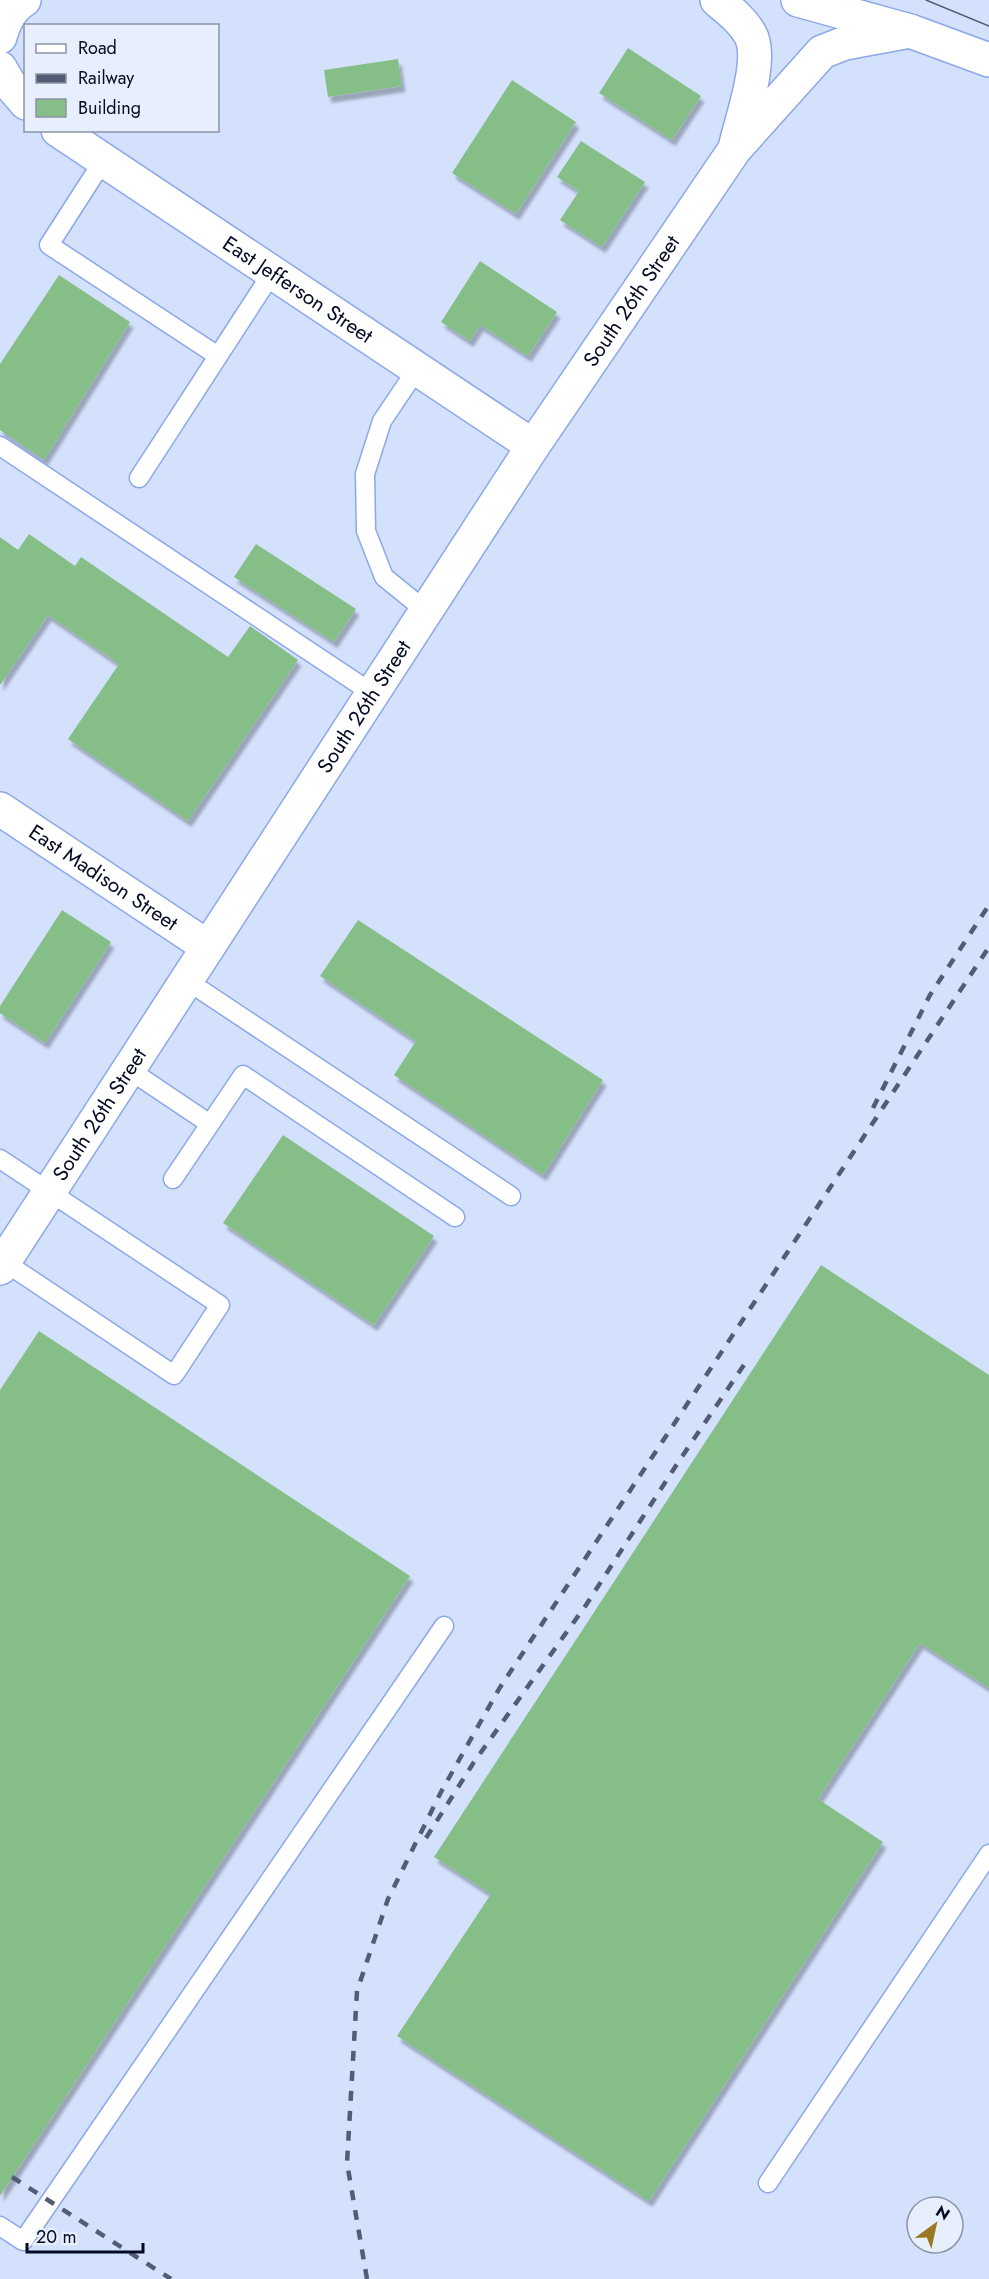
<svg xmlns="http://www.w3.org/2000/svg" width="989" height="2279" viewBox="0 0 989 2279" font-family="Jost,sans-serif">
  <style>
    .building { fill: #85bf87; filter: url(#shadow) }
    .lines { fill: none; stroke-linecap: round; stroke-linejoin: round }
    .service-casing { stroke: #8ba8e9; stroke-width: 21 }
    .minor-casing { stroke: #8ba8e9; stroke-width: 36 }
    .primary-casing { stroke: #8ba8e9; stroke-width: 36 }
    .service { stroke: #fff; stroke-width: 18 }
    .minor { stroke: #fff; stroke-width: 33 }
    .primary { stroke: #fff; stroke-width: 33 }
    .tram { stroke: #525c74; stroke-width: 1.5 }
    .rail { stroke: #525c74; stroke-width: 4.5; stroke-dasharray: 10 10; stroke-linecap: butt }
    .labels { text-anchor: middle; stroke-width: 4.5; stroke-linejoin: round; paint-order: stroke }
    .street-label { font-size: 21px; fill: #040b22; stroke: #e7eefc }
  </style>
  <defs>
    <filter id="shadow"><feDropShadow dx="3.5" dy="6" stdDeviation="1.5" flood-color="#0004"/></filter>
  </defs>
  <rect width="100%" height="100%" fill="#d4e1fd"/>
  <g class="building">
    <polygon points="628,48 701,96 672,140 599,93"/>
    <polygon points="398,59 402,86 328,97 324,70"/>
    <polygon points="512,80 576,122 516,214 452,173"/>
    <polygon points="581,141 645,182 602,247 560,220 579,191 557,177"/>
    <polygon points="480,261 557,312 528,356 480,325 470,341 441,322"/>
    <polygon points="59,275 130,322 44,460 0,430 0,364"/>
    <polygon points="29,534 75,566 81,557 228,657 250,626 298,660 188,821 68,739 119,664 48,615 0,685 0,537 18,550"/>
    <polygon points="256,544 356,609 334,642 234,577"/>
    <polygon points="62,910 111,942 45,1043 0,1013 0,1006"/>
    <polygon points="358,920 603,1080 543,1175 394,1075 416,1041 320,976"/>
    <polygon points="283,1135 434,1236 374,1325 223,1223"/>
    <polygon points="821,1265 989,1375 989,1688 920,1643 818,1799 883,1842 649,2201 397,2036 491,1894 434,1857"/>
    <polygon points="39,1331 410,1576 0,2196 0,1390"/>
  </g>
  <g class="lines">
    <g class="service-casing">
      <g id="service">
        <polyline points="103,161 49,245 218,356"/>
        <polyline points="417,369 382,421 365,474 366,531 384,577 426,611"/>
        <polyline points="0,446 372,693"/>
        <polyline points="139,478 272,273"/>
        <polyline points="186,980 511,1196"/>
        <polyline points="128,1069 210,1124"/>
        <polyline points="0,1159 220,1305 174,1375 0,1259"/>
        <polyline points="173,1179 243,1075 455,1217"/>
        <polyline points="768,2183 989,1854"/>
        <polyline points="0,2226 23,2241 444,1626"/>
      </g>
    </g>
    <g class="minor-casing">
      <g id="minor">
        <path d="M717,0c12,10 25,20 33,34 14,24 -8,84 -14,110"/>
        <path d="M0,37c4,-15 11,-29 24,-37"/>
        <polyline points="0,68 8,82 26,103"/>
        <path id="s1" d="M58,130l475,316"/>
        <path id="s2" d="M0,809l208,138"/>
        <path id="s3" d="M0,1268l533,-822 202,-297 87,-97 23,-9 65,-12"/>
      </g>
    </g>
    <g class="primary-casing">
      <polyline id="primary" points="798,0 910,31 989,60"/>
    </g>
    <use href="#service" class="service"/>
    <use href="#minor" class="minor"/>
    <use href="#primary" class="primary"/>
    <polyline class="tram" points="926,0 989,26"/>
    <g class="rail">
      <polyline points="873,1108 930,995 989,905"/>
      <polyline points="426,1838 474,1762 586,1605 679,1461 748,1359"/>
      <polyline points="12,2177 171,2279"/>
      <polyline points="367,2279 347,2163 357,1991 388,1899 441,1792 499,1689 989,947"/>
    </g>
  </g>
  <g class="labels">
    <g class="street-label">
      <text dy="7" stroke="none"><textPath href="#s1" startOffset="288">East Jefferson Street</textPath></text>
      <text dy="7" stroke="none"><textPath href="#s3" startOffset="1155">South 26th Street</textPath></text>
      <text dy="7" stroke="none"><textPath href="#s3" startOffset="669">South 26th Street</textPath></text>
      <text dy="7" stroke="none"><textPath href="#s2" startOffset="124">East Madison Street</textPath></text>
      <text dy="7" stroke="none"><textPath href="#s3" startOffset="183">South 26th Street</textPath></text>
    </g>
  </g>
  <rect x="24" y="24" width="195" height="108" fill="#e7eefc" stroke="#8c93a5" stroke-width="1.5"/>
  <rect x="36" y="44" width="30" height="9" fill="#ffffff" stroke="#8c93a5" stroke-width="1.5"/>
  <text x="78" y="54" font-size="18" fill="#040b22">Road</text>
  <rect x="36" y="74" width="30" height="9" fill="#525c74" stroke="#8c93a5" stroke-width="1.5"/>
  <text x="78" y="84" font-size="18" fill="#040b22">Railway</text>
  <rect x="36" y="99" width="30" height="18" fill="#85bf87" stroke="#8c93a5" stroke-width="1.5"/>
  <text x="78" y="114" font-size="18" fill="#040b22">Building</text>
  <g transform="translate(935 2225) rotate(33)"><circle r="28" fill="#e7eefc" stroke="#8c93a5" stroke-width="1.5"/>
  <path d="M0-4.5L10 22L0 15L-10 22Z" fill="#9a7721"/>
  <text y="-9" font-size="16" font-weight="bold" text-anchor="middle" fill="#040b22">N</text>
  </g>
  <path d="M27 2243v9h116v-9" fill="none" stroke="#040b22" stroke-width="3"/>
  <text x="36" y="2243" font-size="18" fill="#040b22" stroke="#e7eefc" stroke-width="4.5" paint-order="stroke">20 m</text>
</svg>
